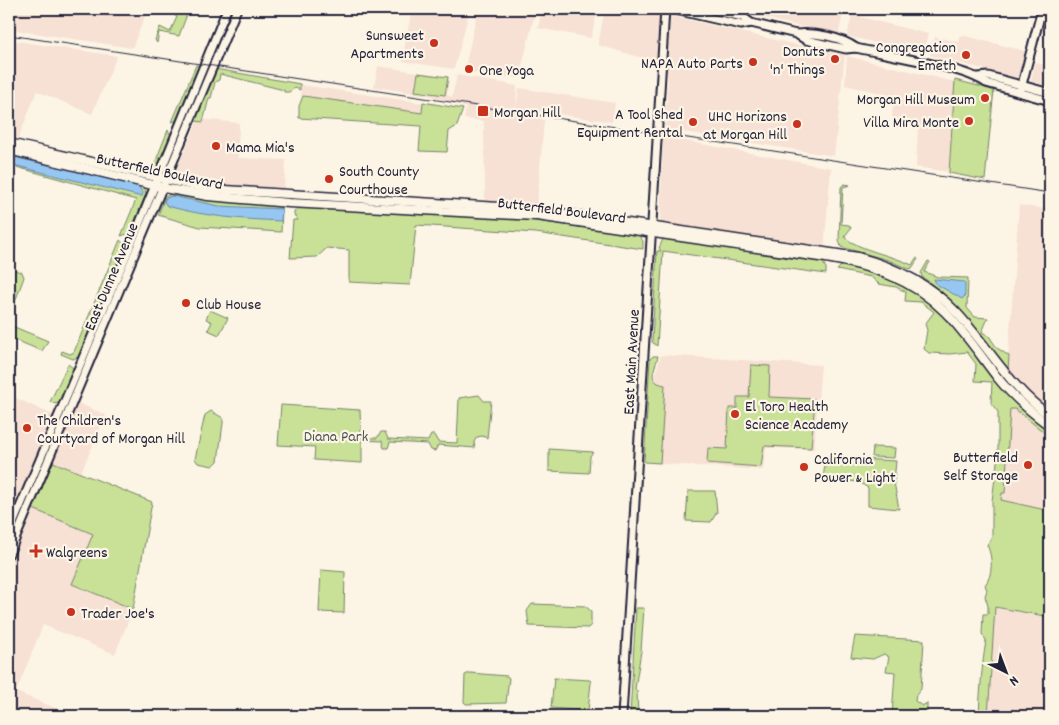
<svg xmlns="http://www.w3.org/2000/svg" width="1059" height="725" viewBox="0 0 1059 725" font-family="Dekko,sans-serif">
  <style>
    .built { fill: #f7e0d4 }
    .green { fill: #c9e197; stroke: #768269 }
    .water { fill: #96c7f2; stroke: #6885a9 }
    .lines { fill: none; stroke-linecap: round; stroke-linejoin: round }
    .secondary-casing { stroke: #22223b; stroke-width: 11 }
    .primary-casing { stroke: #22223b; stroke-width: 11 }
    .secondary { stroke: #fcf5e5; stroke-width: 7 }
    .primary { stroke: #fcf5e5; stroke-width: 8 }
    .rail { stroke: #22223b; stroke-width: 1 }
    .poi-dot { fill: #c8321e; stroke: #fcf5e5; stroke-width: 2 }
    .labels { text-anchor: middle; stroke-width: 4.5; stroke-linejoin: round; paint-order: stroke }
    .poi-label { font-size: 16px; fill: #22223b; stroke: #fcf5e5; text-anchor: start }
    .street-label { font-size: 16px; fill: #22223b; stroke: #fcf5e5 }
    .park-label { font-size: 16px; fill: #4c5252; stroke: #fcf5e5 }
  </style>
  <rect width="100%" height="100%" fill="#fcf5e5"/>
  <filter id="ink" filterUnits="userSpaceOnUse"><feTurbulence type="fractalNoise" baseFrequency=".02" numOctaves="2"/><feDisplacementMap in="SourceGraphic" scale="10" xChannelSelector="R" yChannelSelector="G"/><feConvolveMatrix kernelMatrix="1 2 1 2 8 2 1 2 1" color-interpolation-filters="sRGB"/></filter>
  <g filter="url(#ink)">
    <g class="built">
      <polygon points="9,9 148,9 132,48 9,29"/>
      <polygon points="412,9 470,9 454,69 402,61"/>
      <polygon points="478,9 536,9 519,78 464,72"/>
      <polygon points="542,9 598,9 591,38 538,28"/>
      <polygon points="605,9 660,9 662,12 660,63 598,45"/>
      <polygon points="728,9 844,9 838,36"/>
      <polygon points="852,15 928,34 923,54 847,36"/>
      <polygon points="671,16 828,52 845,53 834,156 665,129 668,77 666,69"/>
      <polygon points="961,35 1025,51 1019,76 1016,78 930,55 935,37 959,42"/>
      <polygon points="9,40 117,56 92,114 37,91 18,139 9,137"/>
      <polygon points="847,56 955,82 949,172 916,167 918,126 901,122 892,117 894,96 845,85"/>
      <polygon points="1035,62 1050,67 1050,87 1031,81"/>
      <polygon points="378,66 449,77 447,95 452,97 457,75 517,86 516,109 519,88 615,103 612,122 517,108 536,112 535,117 544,120 537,203 533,206 485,202 484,121 464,119 466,108 429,95 374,87"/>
      <polygon points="301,85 424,103 422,113 301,96"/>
      <polygon points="199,119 239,123 238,158 286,160 284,188 280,190 181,180 176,170"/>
      <polygon points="663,137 831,168 824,249 660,224"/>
      <polygon points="1019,205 1050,210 1050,511 998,499"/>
      <polygon points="661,355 821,365 814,449 766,448 763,470 651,463 653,381"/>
      <polygon points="9,395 55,416 9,525"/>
      <polygon points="78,403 106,415 81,472 53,462"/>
      <polygon points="25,505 93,534 72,584 133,609 115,654 43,625 16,692 75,716 9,716 9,553"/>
      <polygon points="992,607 1050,618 1050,716 987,716"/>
    </g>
    <g class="green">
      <polygon points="169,9 189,9 179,36 159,32 157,43 155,40 160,27 170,32 177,17 168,11"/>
      <polygon points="196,65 200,66 178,120 172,122"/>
      <polygon points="215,69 300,84 300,90 295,88 289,92 284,92 284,90 220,74 219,80 215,82 211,98 209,98 203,122 195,121"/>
      <polygon points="418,73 448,77 445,95 415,91"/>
      <polygon points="955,80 994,90 985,180 949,173"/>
      <polygon points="303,96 422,113 423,102 463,109 457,126 449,131 447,152 419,151 421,126 299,118 299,106"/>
      <polygon points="168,130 171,135 157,168 151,173"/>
      <polygon points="9,154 141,185 145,188 146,196 130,233 121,236 136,200 9,165"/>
      <path d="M844,184l6,1 -7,2 -2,37 8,1 2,3 -7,9c17,14 48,18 68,28l4,-7 2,1 -6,9 -3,1 -21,-9 -47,-13 -2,-7 2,-53z"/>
      <polygon points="173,193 278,204 282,210 281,232 200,227 158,215 165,197"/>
      <polygon points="302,206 520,219 638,234 643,241 643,249 536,233 416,225 410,285 349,282 349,250 327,248 317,257 290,258 293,220 298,220 294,215 294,212"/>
      <polygon points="663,239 822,261 826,268 826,274 663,251 657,346 652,342 657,251 661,251 659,248"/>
      <polygon points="120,240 124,244 124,249 80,356 73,359 61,354 62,351 70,354 74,352"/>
      <path d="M928,261l2,1 -6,10 14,5 30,1 -1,30 8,9 13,1 -6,14 7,4 8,12 12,8 -1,14c-27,-34 -49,-68 -86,-93l-1,-4z"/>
      <path d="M843,264c43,12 81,28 112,62 13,14 21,32 34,46 19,20 41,38 61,57v8l-35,-28h-5l-5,84h-3l-1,7 49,11v106l-55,-10 -7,109h-9c1,-26 3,-51 7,-76l-4,-6 1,-20h5v-8l-3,-10 2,-6 -2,-5c8,-10 8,-28 2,-40l5,-8v-36l6,-47v-42l-7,-9 1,-21 -17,-1 1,-17 -9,-12 -17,2 -21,-1 -5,-4 3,-19 -2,-6 9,-12 -13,-10 -16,-1 1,-9 -10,-5 -17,-3 -8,-7 -34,-7z"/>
      <polygon points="9,269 22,272 24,277 15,302 9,309"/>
      <polygon points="210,310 228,318 219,335 208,330 212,322 206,319"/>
      <polygon points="9,320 14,321 12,326 48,341 42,351 13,339 9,333"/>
      <path d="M653,356h5c-2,11 -13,26 7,29l-5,78 -16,-1 6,-103z"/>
      <polygon points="68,364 73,368 73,373 61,401 56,404 50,402"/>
      <polygon points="751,365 770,366 769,397 815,399 811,448 764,446 761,467 707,463 708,448 727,449 729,408 737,408 737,397 749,397"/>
      <polygon points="479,395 484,401 491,401 487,438 482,436 477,437 474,442 475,448 438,445 435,451 431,450 428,444 390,442 388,448 384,448 382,441 362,440 362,463 314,460 315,447 278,445 281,405 360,410 361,438 377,438 381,432 385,432 388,439 428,441 431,435 434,435 438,442 457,443 459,398"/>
      <polygon points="211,411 223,418 223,423 218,461 213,466 198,463 195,459 205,415"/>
      <polygon points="873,447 895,448 894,458 872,457"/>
      <polygon points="549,449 593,452 590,456 589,473 549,471"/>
      <polygon points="826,457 896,461 894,482 899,509 868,506 868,488 859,482 823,479"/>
      <polygon points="53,462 152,502 133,609 72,584 93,534 33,509"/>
      <polygon points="688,491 715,491 717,512 711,522 686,521"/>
      <polygon points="321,570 345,572 344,613 319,612"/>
      <polygon points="532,604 585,606 591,611 591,625 588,628 529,626 527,611"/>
      <polygon points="636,608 644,608 641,651 635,689 637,691 638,716 630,716"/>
      <polygon points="855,636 924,640 921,689 916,695 915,701 922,706 927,703 927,716 892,716 895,672 886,671 889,657 884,654 873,659 851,657"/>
      <polygon points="470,673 507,676 509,678 506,703 466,704 464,702 465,675"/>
      <polygon points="554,678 590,680 591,682 588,711 551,708"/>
    </g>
    <g class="water">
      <polygon points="9,156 138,186 143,193 142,196 138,196 9,164"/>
      <path d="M172,196l47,10 63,3 -1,12c-43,-2 -73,-4 -114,-15l-3,-5 2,-3z"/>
      <polygon points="934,279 965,282 965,296 962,299 936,284"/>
    </g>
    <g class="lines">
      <g class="secondary-casing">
        <g id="secondary">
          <polyline points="671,9 741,25 751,23"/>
          <path d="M707,9l36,8 8,6 45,11 10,6 40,9 10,-1c30,7 109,19 130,35l64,18"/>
          <path d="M796,34c19,-2 45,3 60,14"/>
          <polyline points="978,77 988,76 1050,93"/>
          <polyline points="1020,92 1042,9"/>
          <polyline points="9,533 131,244 227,9"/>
          <polyline points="9,554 237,9"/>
          <polyline points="622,716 665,9"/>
        </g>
      </g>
      <g class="primary-casing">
        <g id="primary">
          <path d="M9,143l200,46 325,20 324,48c37,10 72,27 98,55 34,36 53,75 94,104"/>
          <path d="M9,150l160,39 39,7 81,7 248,13 289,42c44,7 87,21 119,54 20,20 35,43 52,65 15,19 34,35 53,49"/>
        </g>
      </g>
      <use href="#secondary" class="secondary"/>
      <use href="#primary" class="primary"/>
      <polyline class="rail" points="9,35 1050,193"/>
    </g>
  </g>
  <g class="poi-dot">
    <circle cx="434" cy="43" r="5"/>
    <circle cx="966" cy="55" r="5"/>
    <circle cx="835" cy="59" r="5"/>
    <circle cx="753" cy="62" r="5"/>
    <circle cx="469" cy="69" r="5"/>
    <circle cx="985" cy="98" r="5"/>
    <rect x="477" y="105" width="12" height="12" rx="2.5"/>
    <circle cx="969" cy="121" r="5"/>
    <circle cx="693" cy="122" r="5"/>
    <circle cx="797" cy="124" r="5"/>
    <circle cx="216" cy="146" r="5"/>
    <circle cx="329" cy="179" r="5"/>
    <circle cx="186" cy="303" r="5"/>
    <circle cx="735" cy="414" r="5"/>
    <circle cx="27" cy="428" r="5"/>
    <circle cx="1028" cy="465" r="5"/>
    <circle cx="804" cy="467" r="5"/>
    <path d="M33.5 543.5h5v5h5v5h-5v5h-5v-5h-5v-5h5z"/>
    <circle cx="71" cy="612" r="5"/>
  </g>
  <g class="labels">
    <g class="poi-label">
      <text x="424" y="40" text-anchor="end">Sunsweet<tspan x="424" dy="18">Apartments</tspan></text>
      <text x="956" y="52" text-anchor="end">Congregation<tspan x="956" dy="18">Emeth</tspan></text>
      <text x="825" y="56" text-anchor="end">Donuts<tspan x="825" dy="18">'n' Things</tspan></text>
      <text x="743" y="68" text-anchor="end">NAPA Auto Parts</text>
      <text x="479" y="75">One Yoga</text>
      <text x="975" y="104" text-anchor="end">Morgan Hill Museum</text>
      <text x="494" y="117">Morgan Hill</text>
      <text x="683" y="119" text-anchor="end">A Tool Shed<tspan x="683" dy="18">Equipment Rental</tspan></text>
      <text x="787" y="121" text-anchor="end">UHC Horizons<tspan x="787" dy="18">at Morgan Hill</tspan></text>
      <text x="959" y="127" text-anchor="end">Villa Mira Monte</text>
      <text x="226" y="152">Mama Mia's</text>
      <text x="339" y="176">South County<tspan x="339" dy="18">Courthouse</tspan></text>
      <text x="196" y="309">Club House</text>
      <text x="745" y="411">El Toro Health<tspan x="745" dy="18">Science Academy</tspan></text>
      <text x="37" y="425">The Children's<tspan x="37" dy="18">Courtyard of Morgan Hill</tspan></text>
      <text x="1018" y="462" text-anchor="end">Butterfield<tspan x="1018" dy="18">Self Storage</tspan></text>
      <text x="814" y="464">California<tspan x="814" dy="18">Power &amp; Light</tspan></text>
      <text x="46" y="557">Walgreens</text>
      <text x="81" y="618">Trader Joe's</text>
    </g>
    <g class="street-label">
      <text transform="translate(160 170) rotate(12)" y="6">Butterfield Boulevard</text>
      <text transform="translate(562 209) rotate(7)" y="6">Butterfield Boulevard</text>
      <text transform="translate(110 276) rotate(-67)" y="6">East Dunne Avenue</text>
      <text transform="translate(630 362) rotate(-87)" y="6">East Main Avenue</text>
    </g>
    <g class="park-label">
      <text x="336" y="441">Diana Park</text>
    </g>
  </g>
  <rect width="1059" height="725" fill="none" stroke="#fcf5e5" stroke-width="30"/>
  <rect x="15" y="15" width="1029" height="695" fill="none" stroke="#22223b" stroke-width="2" filter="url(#ink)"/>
  <g transform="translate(1006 672) rotate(138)" stroke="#fcf5e5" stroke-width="4" paint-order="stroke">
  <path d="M0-4L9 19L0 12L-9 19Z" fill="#22223b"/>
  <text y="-8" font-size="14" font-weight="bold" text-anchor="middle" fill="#22223b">N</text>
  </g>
</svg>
